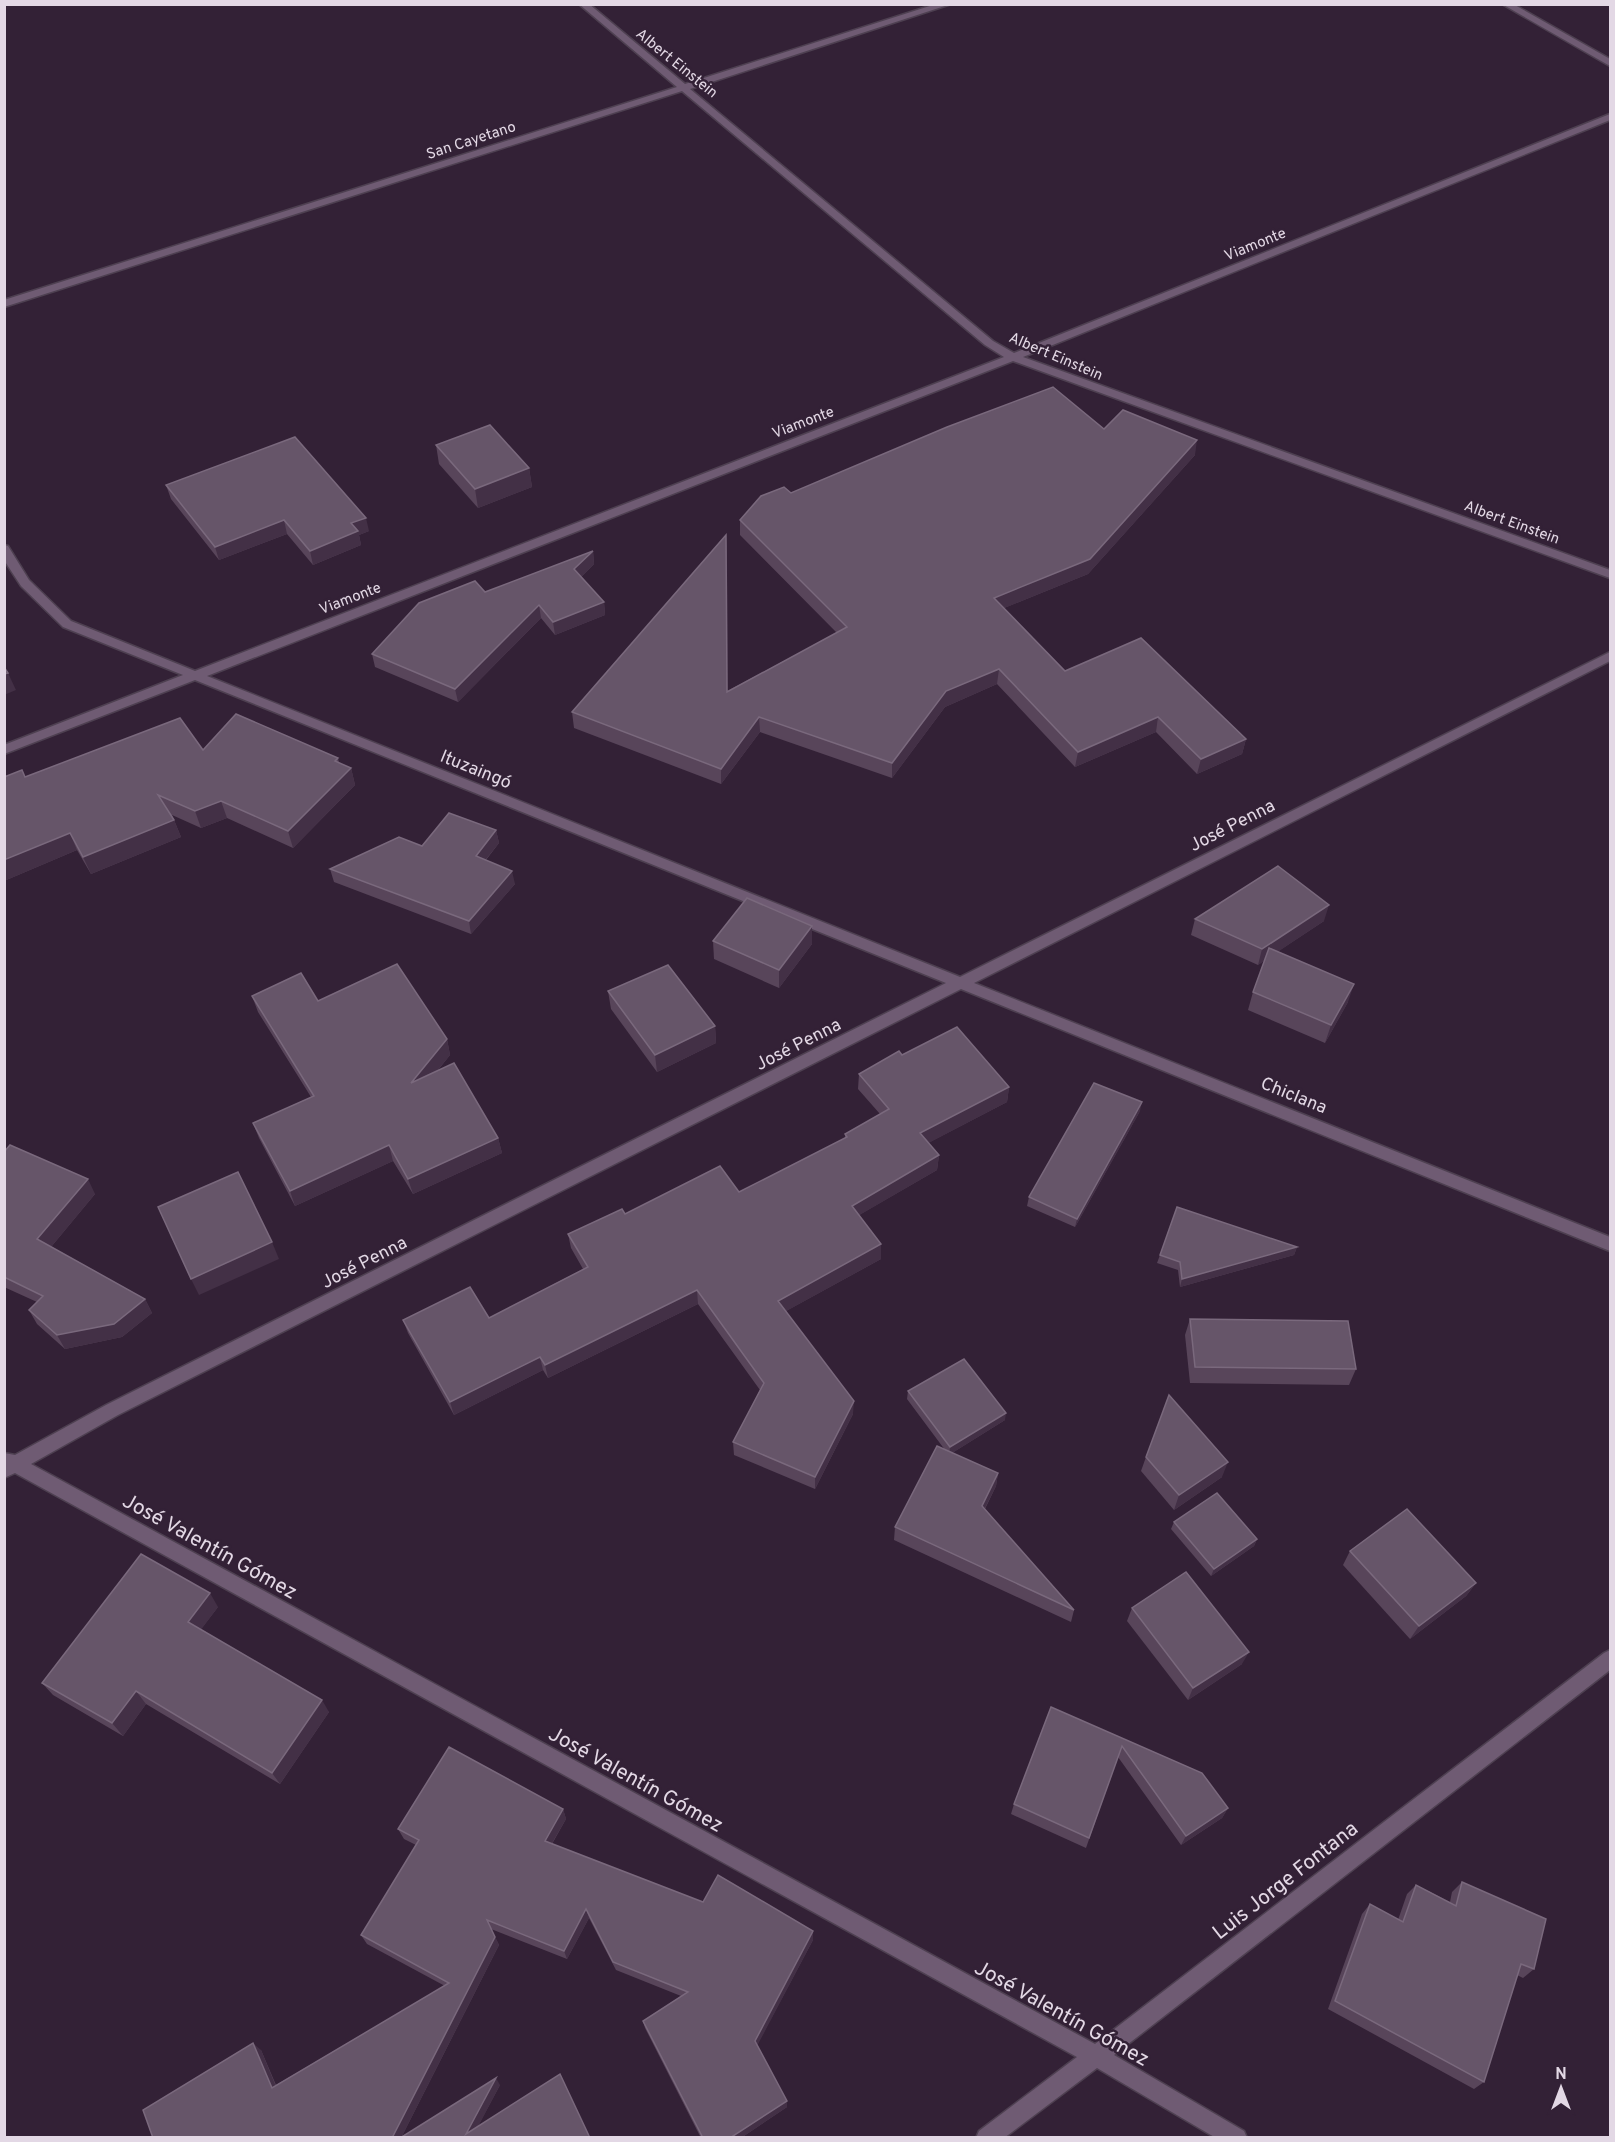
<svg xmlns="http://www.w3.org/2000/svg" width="1615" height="2142" viewBox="0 0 1615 2142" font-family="Overpass,sans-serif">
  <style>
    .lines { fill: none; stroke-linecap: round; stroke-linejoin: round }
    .street-casing { stroke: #4e4051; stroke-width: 3 }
    .street { fill: #6f5b73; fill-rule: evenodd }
    .wall { fill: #58455a }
    .shaded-wall { fill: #433046 }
    .building { fill: #665569; stroke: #7a697d; stroke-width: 1.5 }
    .labels { text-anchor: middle; stroke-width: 5; stroke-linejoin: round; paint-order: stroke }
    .far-street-label { font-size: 15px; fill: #e3d8e5; stroke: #332136 }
    .street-label { font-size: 18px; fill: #e3d8e5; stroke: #332136 }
    .near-street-label { font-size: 21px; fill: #e3d8e5; stroke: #332136 }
  </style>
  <rect width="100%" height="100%" fill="#332136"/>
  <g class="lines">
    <g class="street-casing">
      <g id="street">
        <polygon points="579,4 589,4 685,84 936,4 951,4 690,89 993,341 1014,353 1610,114 1610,120 1023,357 1610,570 1610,578 1013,361 207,676 960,977 1610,652 1610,661 974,983 1610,1237 1610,1251 961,989 118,1415 31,1464 1095,2044 1604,1653 1610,1650 1610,1670 1114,2055 1244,2131 1247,2138 1216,2138 1097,2068 1004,2138 976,2138 979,2131 1077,2057 15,1473 4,1478 4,1453 15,1455 106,1405 946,983 195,680 4,754 4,745 183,675 63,627 21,586 4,560 4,545 8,546 29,580 71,621 195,671 1004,357 985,345 682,91 4,307 4,300 677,87"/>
        <polygon points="1502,4 1513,4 1610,59 1610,66"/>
      </g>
    </g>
    <use href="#street" class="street"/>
  </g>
  <g class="wall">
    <polygon points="1104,429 1195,455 1088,574 1004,608 1065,671 1246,739 1242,754 1197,774 1156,732 1075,767 997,684 945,707 892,778 760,732 721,784 574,728 572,712 726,535 727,691 837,633 740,535 740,520 791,493"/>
    <polygon points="436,445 529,468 532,487 478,508 439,464"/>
    <polygon points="166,485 369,531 359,535 361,545 313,565 287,534 219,560 171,499"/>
    <polygon points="593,551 594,564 581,577 604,602 605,615 555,635 541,618 458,702 375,667 372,654 485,592"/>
    <polygon points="203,750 338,758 339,763 351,768 355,785 293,848 227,818 201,828 172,815 174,820 181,837 91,874 77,850 4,881 4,777 25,777"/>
    <polygon points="496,830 499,843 486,860 515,884 471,934 334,882 330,869 422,846"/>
    <polygon points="1195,919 1324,921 1277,952 1348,1002 1325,1043 1248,1010 1253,992 1265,960 1258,965 1191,935"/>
    <polygon points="812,926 812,944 779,988 714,959 713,941"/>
    <polygon points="608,991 715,1026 716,1043 657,1072 611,1009"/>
    <polygon points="252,996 318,1001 447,1039 450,1055 438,1070 498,1138 502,1153 413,1194 393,1161 295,1206 259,1138 253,1123 311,1097 258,1012"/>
    <polygon points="902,1055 1009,1087 1007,1102 928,1143 939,1155 937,1170 859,1215 881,1244 881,1259 786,1311 853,1414 815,1489 734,1455 733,1442 760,1390 698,1304 548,1378 543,1370 454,1415 408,1333 403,1320 489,1318 583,1269 571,1248 568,1234 625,1214 739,1192 845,1138 845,1134 880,1114 858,1089 859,1074"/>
    <polygon points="1140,1111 1075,1227 1027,1206 1029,1197"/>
    <polygon points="4,1152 95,1194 51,1247 145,1299 152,1313 122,1337 65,1349 37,1324 29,1310 37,1302 4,1287"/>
    <polygon points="1297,1247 1294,1255 1180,1287 1178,1270 1157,1263 1160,1255"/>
    <polygon points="1190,1319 1356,1369 1349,1385 1190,1383 1185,1335"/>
    <polygon points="908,1391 1005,1420 952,1453 998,1473 996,1486 985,1509 1074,1610 1071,1622 894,1540 895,1527 945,1450 907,1399"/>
    <polygon points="1146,1457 1222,1477 1174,1510 1141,1471"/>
    <polygon points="1174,1522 1257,1539 1254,1546 1211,1576 1171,1529"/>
    <polygon points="1350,1551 1476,1583 1466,1596 1410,1639 1343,1565"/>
    <polygon points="218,1607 201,1629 329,1712 280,1784 146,1704 123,1736 53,1695 42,1683"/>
    <polygon points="1132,1608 1242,1664 1188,1700 1127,1621"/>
    <polygon points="1051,1707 1202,1773 1228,1808 1222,1818 1181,1845 1118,1757 1086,1848 1011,1814 1014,1804"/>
    <polygon points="563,1809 566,1819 552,1844 703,1902 813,1940 757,2045 787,2101 787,2107 741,2138 701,2138 645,2028 643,2021 681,1996 616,1970 589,1918 567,1959 491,1929 499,1945 402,2136 500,2085 478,2126 590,2138 153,2138 261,2050 276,2085 445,1986 367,1944 361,1935 416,1845 404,1839 398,1829"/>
    <polygon points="1462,1882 1534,1969 1523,1978 1517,1975 1484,2082 1474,2089 1328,2009 1362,1914 1370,1904 1398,1920 1407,1894 1416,1885 1450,1902 1452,1892"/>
  </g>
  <g class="shaded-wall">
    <polygon points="1197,440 1195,455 1088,574 992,613 994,598"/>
    <polygon points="529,468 532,487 478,508 475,489"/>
    <polygon points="366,518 369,531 359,535 361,545 313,565 310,551 351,523"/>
    <polygon points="284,520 287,534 219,560 215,547"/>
    <polygon points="726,535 727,551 728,707 727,692"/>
    <polygon points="593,551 594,564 576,582 574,569"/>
    <polygon points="604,602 605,615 555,635 553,622"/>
    <polygon points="539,605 541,618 458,702 455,689"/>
    <polygon points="999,669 997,684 945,707 892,778 892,763 946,691"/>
    <polygon points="8,673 16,690 4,695 4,674"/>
    <polygon points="759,717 760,732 721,784 721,769"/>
    <polygon points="1158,717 1156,732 1075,767 1078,752"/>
    <polygon points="1246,739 1242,754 1197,774 1201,759"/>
    <polygon points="351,768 355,785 293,848 288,831"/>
    <polygon points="221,801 227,818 201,828 195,811"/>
    <polygon points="174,820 181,837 91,874 83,857"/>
    <polygon points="496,830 499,843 478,869 476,856"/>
    <polygon points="70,833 77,850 4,881 4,860"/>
    <polygon points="512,871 515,884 471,934 469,921"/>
    <polygon points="1329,905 1324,921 1258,965 1262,949"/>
    <polygon points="812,926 812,944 779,988 779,970"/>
    <polygon points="1354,984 1348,1002 1325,1043 1331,1025"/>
    <polygon points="715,1026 716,1043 657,1072 655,1055"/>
    <polygon points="447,1039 450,1055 415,1098 411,1083"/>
    <polygon points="1009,1087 1007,1102 919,1148 920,1133"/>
    <polygon points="1142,1102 1140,1111 1075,1227 1077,1219"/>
    <polygon points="498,1138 502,1153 413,1194 408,1179"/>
    <polygon points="389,1145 393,1161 295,1206 290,1191"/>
    <polygon points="939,1155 937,1170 851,1220 852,1206"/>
    <polygon points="88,1179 95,1194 46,1253 37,1239"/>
    <polygon points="272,1242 279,1259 199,1295 191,1279"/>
    <polygon points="881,1244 881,1259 779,1315 778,1301"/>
    <polygon points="1297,1247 1294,1255 1180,1287 1182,1279"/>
    <polygon points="697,1290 698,1304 548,1378 545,1365"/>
    <polygon points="145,1299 152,1313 122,1337 65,1349 57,1335"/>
    <polygon points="540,1357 543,1370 454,1415 450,1402"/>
    <polygon points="854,1401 853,1414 815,1489 815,1477"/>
    <polygon points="1006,1413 1005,1420 949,1455 950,1447"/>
    <polygon points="1228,1462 1222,1477 1174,1510 1179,1495"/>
    <polygon points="998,1473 996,1486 980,1518 982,1506"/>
    <polygon points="1257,1539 1254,1546 1211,1576 1214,1569"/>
    <polygon points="1476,1583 1466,1596 1410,1639 1419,1626"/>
    <polygon points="210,1593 218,1607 197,1635 188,1622"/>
    <polygon points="1249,1652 1242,1664 1188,1700 1193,1688"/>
    <polygon points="136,1691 146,1704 123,1736 112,1723"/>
    <polygon points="322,1700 329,1712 280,1784 272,1773"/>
    <polygon points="1228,1808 1222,1818 1181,1845 1186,1836"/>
    <polygon points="563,1809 566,1819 548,1850 545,1841"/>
    <polygon points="586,1909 589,1918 567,1959 564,1951"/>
    <polygon points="487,1920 499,1945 401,2138 392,2138"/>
    <polygon points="813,1931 813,1940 756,2048 755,2041"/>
    <polygon points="253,2043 261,2050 279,2094 272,2088"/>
    <polygon points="496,2078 500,2085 472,2138 466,2134"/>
    <polygon points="787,2101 787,2107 741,2138 730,2138"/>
  </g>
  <g class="building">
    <polygon points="1053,387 1104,429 1123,410 1197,440 1090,559 994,598 1065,671 1141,638 1246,739 1201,759 1158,717 1078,752 999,669 946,691 892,763 759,717 721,769 572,712 726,535 727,692 847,627 740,520 761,496 784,487 791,493 947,427"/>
    <polygon points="490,425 529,468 475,489 436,445"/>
    <polygon points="295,437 366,518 351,523 358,531 310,551 284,520 215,547 166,485"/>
    <polygon points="593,551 574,569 604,602 553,622 539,605 455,689 372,654 419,603 475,581 485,592"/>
    <polygon points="4,667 8,673 4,674"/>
    <polygon points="236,714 338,758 335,761 351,768 288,831 221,801 195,811 158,795 174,820 83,857 70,833 4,860 4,777 22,770 25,777 180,718 203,750"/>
    <polygon points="449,813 496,830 476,856 512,871 469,921 330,869 399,837 422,846"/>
    <polygon points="1278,866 1329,905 1262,949 1195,919"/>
    <polygon points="747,898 812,926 779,970 713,941"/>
    <polygon points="1269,948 1354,984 1331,1025 1253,992"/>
    <polygon points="397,964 447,1039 411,1083 454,1063 498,1138 408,1179 389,1145 290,1191 253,1123 314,1096 252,996 301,973 318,1001"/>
    <polygon points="668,965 715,1026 655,1055 608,991"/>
    <polygon points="957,1027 1009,1087 920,1133 939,1155 852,1206 881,1244 778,1301 854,1401 815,1477 733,1442 764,1383 697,1290 545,1365 540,1357 450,1402 403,1320 470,1287 489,1318 588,1267 568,1234 622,1209 625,1214 720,1166 739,1192 847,1137 845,1134 889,1109 859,1074 899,1051 902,1055"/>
    <polygon points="1094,1083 1142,1102 1077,1219 1029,1197"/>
    <polygon points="10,1145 88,1179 37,1239 145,1299 114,1324 57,1335 29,1310 43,1296 4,1277 4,1152"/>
    <polygon points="238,1172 272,1242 191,1279 158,1207"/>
    <polygon points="1177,1207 1297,1247 1182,1279 1180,1262 1160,1255"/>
    <polygon points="1190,1319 1348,1321 1356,1369 1195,1367"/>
    <polygon points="964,1359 1006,1413 950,1447 908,1391"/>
    <polygon points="1169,1395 1228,1462 1179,1495 1146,1457"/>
    <polygon points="937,1446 998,1473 982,1506 1074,1610 895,1527"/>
    <polygon points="1217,1493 1257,1539 1214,1569 1174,1522"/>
    <polygon points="1407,1509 1476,1583 1419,1626 1350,1551"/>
    <polygon points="141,1554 210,1593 188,1622 322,1700 272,1773 136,1691 112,1723 42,1683"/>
    <polygon points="1186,1572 1249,1652 1193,1688 1132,1608"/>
    <polygon points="1051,1707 1202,1773 1228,1808 1186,1836 1122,1746 1089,1838 1014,1804"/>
    <polygon points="449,1747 563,1809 545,1841 703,1902 718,1875 813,1931 755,2041 787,2101 730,2138 703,2138 643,2021 688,1992 613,1962 586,1909 564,1951 487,1920 495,1937 392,2138 153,2138 143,2110 253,2043 272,2088 449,1983 361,1935 419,1840 398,1829"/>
    <polygon points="1462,1882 1546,1919 1534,1969 1521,1964 1484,2082 1335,2001 1370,1904 1403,1922 1416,1885 1456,1906"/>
    <polygon points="560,2074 590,2138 400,2138 496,2078 466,2134"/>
  </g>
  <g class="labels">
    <g class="far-street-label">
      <text transform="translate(677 63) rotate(39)" y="5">Albert Einstein</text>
      <text transform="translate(471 140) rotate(-18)" y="5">San Cayetano</text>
      <text transform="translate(1255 244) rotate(-22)" y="5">Viamonte</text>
      <text transform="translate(1056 356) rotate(23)" y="5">Albert Einstein</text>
      <text transform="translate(803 422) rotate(-21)" y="5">Viamonte</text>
      <text transform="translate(1512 522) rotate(20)" y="5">Albert Einstein</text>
      <text transform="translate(350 598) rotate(-21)" y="5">Viamonte</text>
    </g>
    <g class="street-label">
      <text transform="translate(476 769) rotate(22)" y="6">Ituzaingó</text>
      <text transform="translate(1232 825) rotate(-27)" y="6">José Penna</text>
      <text transform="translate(798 1044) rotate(-27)" y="6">José Penna</text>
      <text transform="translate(1294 1095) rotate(22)" y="6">Chiclana</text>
      <text transform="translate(364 1262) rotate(-27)" y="6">José Penna</text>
    </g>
    <g class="near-street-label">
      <text transform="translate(210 1546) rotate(29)" y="7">José Valentín Gómez</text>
      <text transform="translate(636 1779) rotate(29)" y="7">José Valentín Gómez</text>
      <text transform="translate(1285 1880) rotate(-38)" y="7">Luis Jorge Fontana</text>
      <text transform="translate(1062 2013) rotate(29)" y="7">José Valentín Gómez</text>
    </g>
  </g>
  <rect width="1615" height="2142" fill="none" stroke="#e3d8e5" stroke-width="12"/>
  <g transform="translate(1561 2088)" stroke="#332136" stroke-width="4.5" paint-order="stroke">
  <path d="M0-4.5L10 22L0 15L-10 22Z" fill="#e3d8e5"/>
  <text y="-9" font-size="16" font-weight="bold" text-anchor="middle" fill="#e3d8e5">N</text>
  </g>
</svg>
